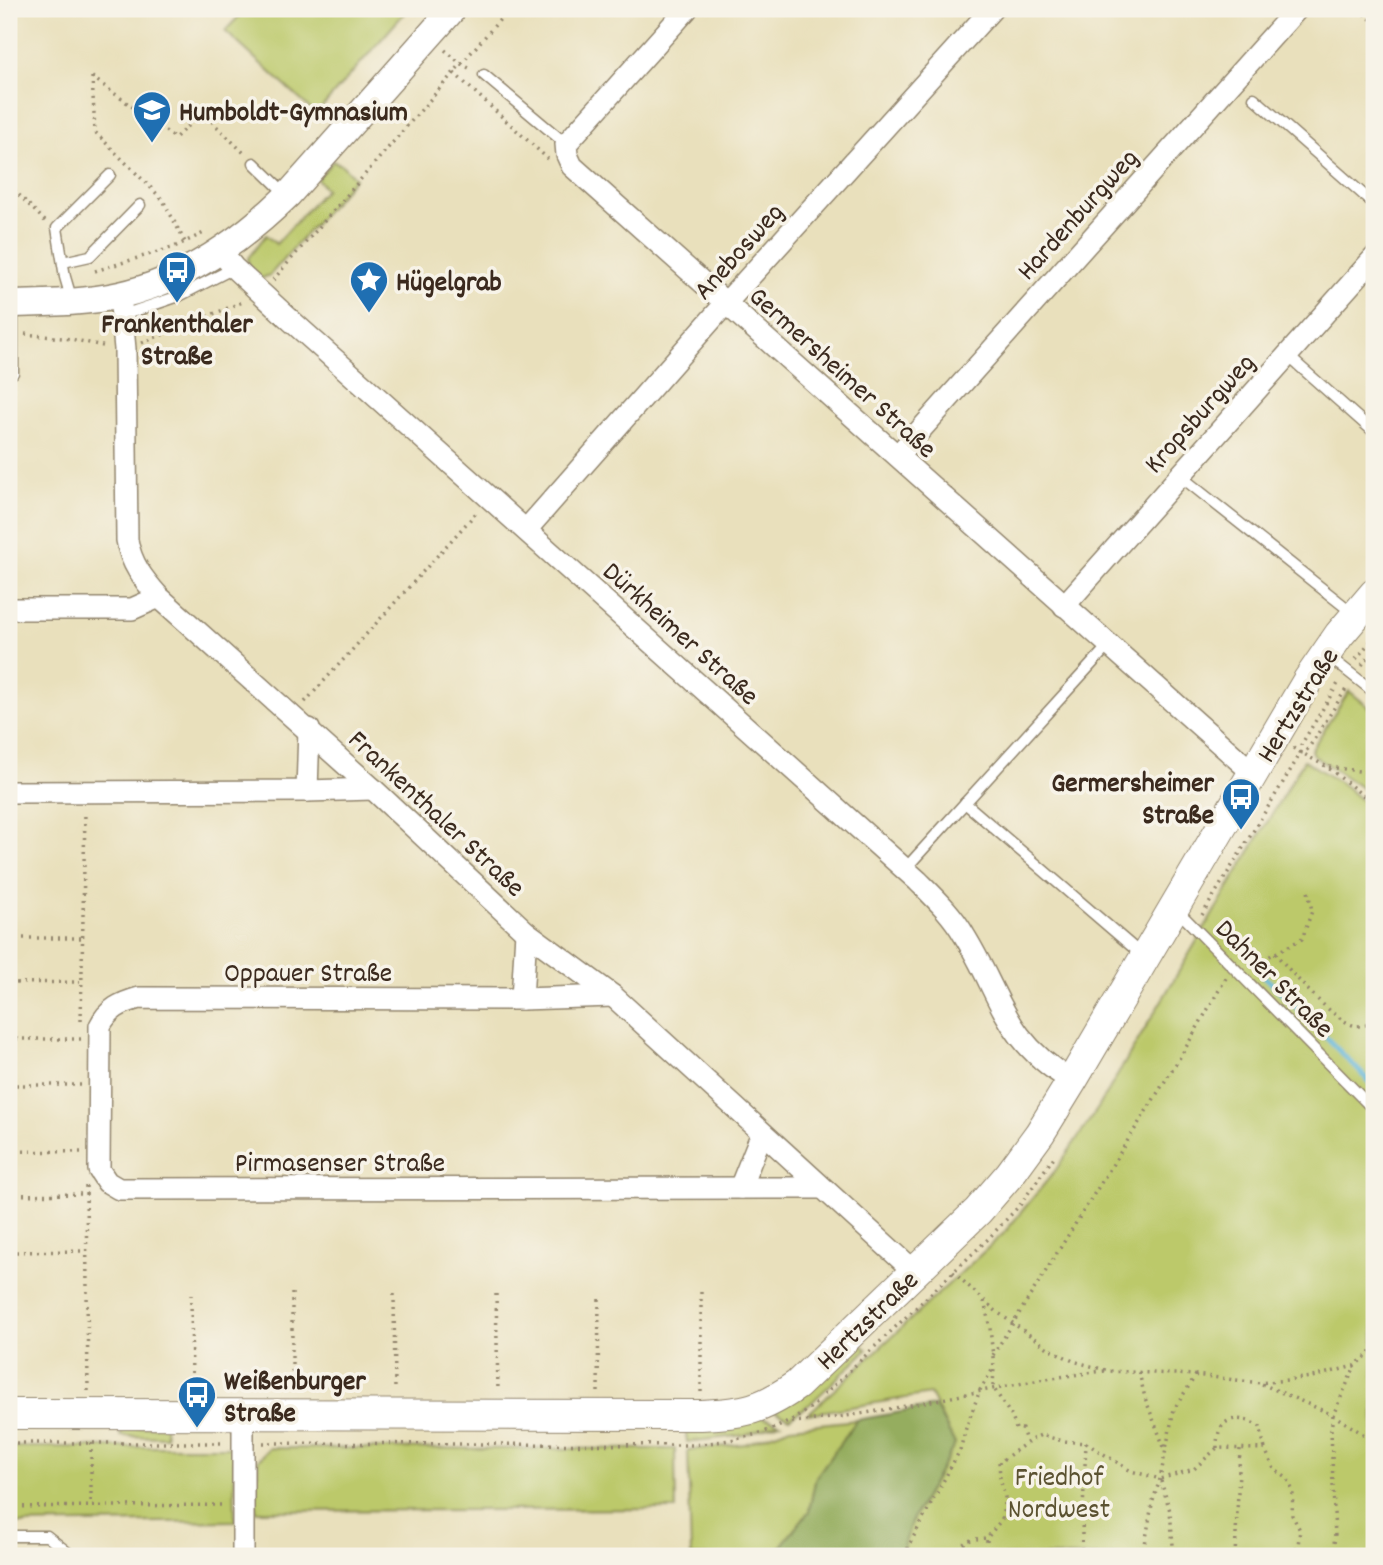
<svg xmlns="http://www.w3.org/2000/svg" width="1383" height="1565" viewBox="0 0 1383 1565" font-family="Dekko,sans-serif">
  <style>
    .green { fill: #bcc96b; stroke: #7c7a44; stroke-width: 2 }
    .forest { fill: #95ad5f; stroke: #686c3e; stroke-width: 2 }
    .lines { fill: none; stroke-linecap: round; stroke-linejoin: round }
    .stream { stroke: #5eb6db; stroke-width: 5 }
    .service-casing { stroke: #92856d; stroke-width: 13 }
    .minor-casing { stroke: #92856d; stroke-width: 24 }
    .tertiary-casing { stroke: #92856d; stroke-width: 29 }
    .secondary-casing { stroke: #92856d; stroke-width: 32 }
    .path { stroke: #92856d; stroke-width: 3.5; stroke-dasharray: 2 5; stroke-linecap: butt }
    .service { stroke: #fff; stroke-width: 10 }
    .minor { stroke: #fff; stroke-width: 21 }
    .tertiary { stroke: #fff; stroke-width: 26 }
    .secondary { stroke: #fff; stroke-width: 30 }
    .labels { text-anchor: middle; stroke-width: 7; stroke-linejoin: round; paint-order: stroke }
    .poi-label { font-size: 28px; font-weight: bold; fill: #3b2a1e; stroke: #f7f3e8; text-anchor: start }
    .street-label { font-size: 28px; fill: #3b2a1e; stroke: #f7f3e8 }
    .park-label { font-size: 28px; fill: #5b5231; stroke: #f7f3e8 }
  </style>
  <rect width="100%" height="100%" fill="#f7f3e8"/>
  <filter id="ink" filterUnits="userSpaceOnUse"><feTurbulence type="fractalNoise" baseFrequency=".0143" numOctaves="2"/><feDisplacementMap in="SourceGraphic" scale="14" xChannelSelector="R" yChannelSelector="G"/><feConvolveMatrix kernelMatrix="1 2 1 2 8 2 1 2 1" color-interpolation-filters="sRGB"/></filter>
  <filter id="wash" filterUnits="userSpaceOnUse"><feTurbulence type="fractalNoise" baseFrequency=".00686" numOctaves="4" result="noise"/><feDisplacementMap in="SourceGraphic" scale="28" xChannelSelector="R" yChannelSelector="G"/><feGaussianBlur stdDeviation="1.57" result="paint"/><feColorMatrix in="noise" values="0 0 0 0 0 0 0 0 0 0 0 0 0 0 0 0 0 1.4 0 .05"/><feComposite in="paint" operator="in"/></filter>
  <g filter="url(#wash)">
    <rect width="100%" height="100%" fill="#e9e0bc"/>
    <g class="green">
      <polygon points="246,9 408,9 316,114 225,31"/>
      <polygon points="333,161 342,165 355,178 270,275 260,279 249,269 248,258 266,235 276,244 326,189 317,179"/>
      <polygon points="1349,691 1374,711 1374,799 1363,789 1313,755 1311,750"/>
      <polygon points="1304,760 1345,786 1374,811 1374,1556 901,1556 911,1522 955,1444 930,1394 808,1414 1004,1233 1055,1171 1098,1108"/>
      <polygon points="859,1341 867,1350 810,1404 789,1418 773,1410"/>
      <polygon points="756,1415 780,1423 744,1435 687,1442 686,1434 689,1430"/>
      <polygon points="857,1420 816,1477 809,1511 773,1556 691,1556 688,1450 745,1444 791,1427"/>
      <polygon points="165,1426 166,1437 121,1436 121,1428"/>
      <polygon points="9,1447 234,1447 235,1521 9,1524"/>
      <polygon points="270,1448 675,1449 676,1509 256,1511 258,1460"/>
    </g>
    <polygon class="forest" points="935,1406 955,1444 911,1522 901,1556 773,1556 809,1511 816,1477 857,1420"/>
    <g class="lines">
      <polyline class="stream" points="1261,974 1283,994 1374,1086"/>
    </g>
  </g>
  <g filter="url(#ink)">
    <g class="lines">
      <g class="service-casing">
        <g id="service">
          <polyline points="484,75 566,144"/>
          <polyline points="1254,98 1374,204"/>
          <polyline points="254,163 287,195"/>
          <polyline points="63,262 90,256 140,205"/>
          <polyline points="72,301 65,277 57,228 110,175"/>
          <polyline points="13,304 13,373"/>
          <polyline points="123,315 179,296 234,268"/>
          <polyline points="1287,355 1374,432"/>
          <polyline points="1179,475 1354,614"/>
          <polyline points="1327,655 1374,692"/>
          <polyline points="965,803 1142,955"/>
          <polyline points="905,869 1108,646"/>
          <polyline points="1176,909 1374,1110"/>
          <polyline points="9,1536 47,1536 72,1556 153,1556"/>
        </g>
      </g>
      <g class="minor-casing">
        <g id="minor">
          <polyline points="687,9 566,144 567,155 572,166 1253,773"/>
          <path d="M221,252l13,16 52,48 632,565c17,17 34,33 46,54 38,61 39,105 108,146"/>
          <path d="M120,295l5,54 2,191c4,24 16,39 32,57l214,192 153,143 87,64 302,276"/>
          <polyline points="898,455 1297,9"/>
          <polyline points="526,530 726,303 992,9"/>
          <polyline points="1064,606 1374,258"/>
          <polyline points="9,609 132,609 159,597"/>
          <polyline points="307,791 309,729"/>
          <polyline points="9,792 307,791 373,789"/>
          <path d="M613,996l-91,3 -383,-1c-18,5 -31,11 -39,28l-1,144 8,12 12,7 702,-1"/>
          <polyline points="522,999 526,932"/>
          <polyline points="740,1188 762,1133"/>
          <polyline points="243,1415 243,1556"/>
        </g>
      </g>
      <g class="tertiary-casing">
        <path id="tertiary" d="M9,304c36,-1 76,-1 111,-9 66,-15 121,-54 168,-100l165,-186"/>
      </g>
      <g class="secondary-casing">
        <path id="secondary" d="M9,1414l692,1c44,-2 60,-5 96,-30l181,-174 32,-37 30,-41 32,-52 236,-401 31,-45 35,-41"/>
      </g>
      <g class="path">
        <polyline points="1359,9 1374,22"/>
        <polyline points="445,50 461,64 473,70"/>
        <polyline points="454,73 548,159"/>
        <polyline points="92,77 95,132 163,200 186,244"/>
        <polyline points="92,77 175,138 202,112 245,154"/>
        <polyline points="9,185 45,221"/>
        <polyline points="95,271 174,247 206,232"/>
        <polyline points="273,280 509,9"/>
        <polyline points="25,334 71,339 107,347"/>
        <polyline points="142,343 245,301"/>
        <polyline points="12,478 13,385"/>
        <polyline points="1356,659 1374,637"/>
        <polyline points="1362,665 1374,650"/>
        <polyline points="305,702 476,513"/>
        <polyline points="1293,748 1327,767 1374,804"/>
        <polyline points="1301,753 1301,745 1339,682"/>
        <polyline points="1329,767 1374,773"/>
        <polyline points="1202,915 1301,753 1308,749 1348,686"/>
        <polyline points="9,938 82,938"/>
        <path d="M1275,953c15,18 59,69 81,73 4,0 8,-1 11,-1"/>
        <polyline points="1251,966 1302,939 1312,911 1308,891"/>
        <polyline points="9,983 80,982"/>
        <polyline points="1371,1015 1367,1025 1374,1031"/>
        <polyline points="81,1021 85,812"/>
        <polyline points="9,1039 81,1039"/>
        <polyline points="9,1085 81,1085"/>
        <polyline points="9,1151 82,1152"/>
        <polyline points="86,1186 88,1392"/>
        <polyline points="9,1195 87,1194"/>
        <polyline points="9,1252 86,1251"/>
        <polyline points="953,1272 997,1312 1048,1348 1073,1361 1109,1371 1196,1375 1260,1383 1312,1377 1354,1366 1374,1350"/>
        <polyline points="292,1293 292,1391"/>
        <polyline points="191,1294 192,1391"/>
        <polyline points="394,1294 395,1392"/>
        <polyline points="496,1294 498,1391"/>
        <polyline points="984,1301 990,1328 994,1367 993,1387 1012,1417 1016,1429 1022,1429 1026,1441"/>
        <polyline points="993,1355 1182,1054 1226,978"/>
        <polyline points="1139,1372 1145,1398 1164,1447"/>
        <polyline points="1262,1384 1333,1415 1374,1441"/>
        <polyline points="598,1392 599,1296"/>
        <polyline points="701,1392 701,1289"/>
        <polyline points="824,1395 987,1240 1020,1205 1056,1154"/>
        <path d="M792,1422c105,-8 208,-40 313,-51"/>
        <polyline points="9,1443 224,1443"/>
        <polyline points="91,1443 91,1506"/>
        <path d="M263,1443l429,2c45,-5 89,-11 124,-42"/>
        <path d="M1217,1448c-1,-30 19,-36 43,-21l5,22"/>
        <polyline points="1161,1481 1170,1511 1174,1556"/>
        <polyline points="9,1507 223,1505"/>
        <polyline points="908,1556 908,1547 960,1450 966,1428 980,1390 994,1367"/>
        <path d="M956,1556c6,-16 15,-17 31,-18"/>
        <path d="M987,1556v-18l15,-19 3,-22 -5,-19 -1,-16c15,-9 26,-20 42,-27l22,6 23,2 45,28 29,8 34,-10 23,-21 48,1 9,20 14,10 5,13 -1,23 8,15 -2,15 -6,11"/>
        <polyline points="1081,1556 1086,1443"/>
        <polyline points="1143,1556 1152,1504 1160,1479 1174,1409 1196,1375"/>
        <polyline points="1235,1556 1240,1449"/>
        <polyline points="1334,1556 1332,1553 1335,1538 1331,1430 1333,1415 1354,1368"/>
      </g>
      <use href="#service" class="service"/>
      <use href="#minor" class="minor"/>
      <use href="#tertiary" class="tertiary"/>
      <use href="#secondary" class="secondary"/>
    </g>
  </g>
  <defs>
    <g id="school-pin" transform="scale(2.0125)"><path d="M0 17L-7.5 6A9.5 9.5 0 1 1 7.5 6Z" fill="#1f6fb2" stroke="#f7f3e8"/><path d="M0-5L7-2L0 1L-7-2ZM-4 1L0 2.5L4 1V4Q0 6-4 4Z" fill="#fff"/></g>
    <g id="bus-pin" transform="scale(2.0125)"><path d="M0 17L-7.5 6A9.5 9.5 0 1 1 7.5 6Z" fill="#1f6fb2" stroke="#f7f3e8"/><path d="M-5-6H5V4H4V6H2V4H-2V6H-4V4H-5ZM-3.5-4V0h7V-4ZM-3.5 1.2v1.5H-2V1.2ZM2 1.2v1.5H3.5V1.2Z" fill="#fff"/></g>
    <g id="sight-pin" transform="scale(2.0125)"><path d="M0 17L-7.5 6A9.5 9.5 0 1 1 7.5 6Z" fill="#1f6fb2" stroke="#f7f3e8"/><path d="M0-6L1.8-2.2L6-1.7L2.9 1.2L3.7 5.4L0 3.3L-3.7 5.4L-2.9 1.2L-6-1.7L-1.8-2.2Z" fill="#fff"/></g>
  </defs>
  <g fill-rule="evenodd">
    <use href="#school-pin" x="152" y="110"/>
    <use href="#bus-pin" x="177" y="270"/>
    <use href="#sight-pin" x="369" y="280"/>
    <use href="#bus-pin" x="1241" y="797"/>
    <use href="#bus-pin" x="197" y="1395"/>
  </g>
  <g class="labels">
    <g class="poi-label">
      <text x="179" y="120">Humboldt-Gymnasium</text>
      <text x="396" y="290">Hügelgrab</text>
      <text x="177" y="332" text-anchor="middle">Frankenthaler<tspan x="177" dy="32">Straße</tspan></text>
      <text x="1214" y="791" text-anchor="end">Germersheimer<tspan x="1214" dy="32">Straße</tspan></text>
      <text x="224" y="1389">Weißenburger<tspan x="224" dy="32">Straße</tspan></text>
    </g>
    <g class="street-label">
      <text transform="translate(1076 213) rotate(-48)" y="10">Hardenburgweg</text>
      <text transform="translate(737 250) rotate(-48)" y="10">Anebosweg</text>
      <text transform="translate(844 371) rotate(42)" y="10">Germersheimer Straße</text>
      <text transform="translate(1198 412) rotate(-48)" y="10">Kropsburgweg</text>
      <text transform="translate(682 632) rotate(42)" y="10">Dürkheimer Straße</text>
      <text transform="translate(1296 704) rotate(-58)" y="10">Hertzstraße</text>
      <text transform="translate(438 812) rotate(43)" y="10">Frankenthaler Straße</text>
      <text x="308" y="981">Oppauer Straße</text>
      <text transform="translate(1276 977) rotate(45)" y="10">Dahner Straße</text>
      <text x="340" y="1171">Pirmasenser Straße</text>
      <text transform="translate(866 1319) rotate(-44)" y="10">Hertzstraße</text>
    </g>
    <g class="park-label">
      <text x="1059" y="1485">Friedhof<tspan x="1059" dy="32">Nordwest</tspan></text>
    </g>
  </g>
  <rect width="1383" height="1565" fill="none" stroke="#f7f3e8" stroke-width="35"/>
</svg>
